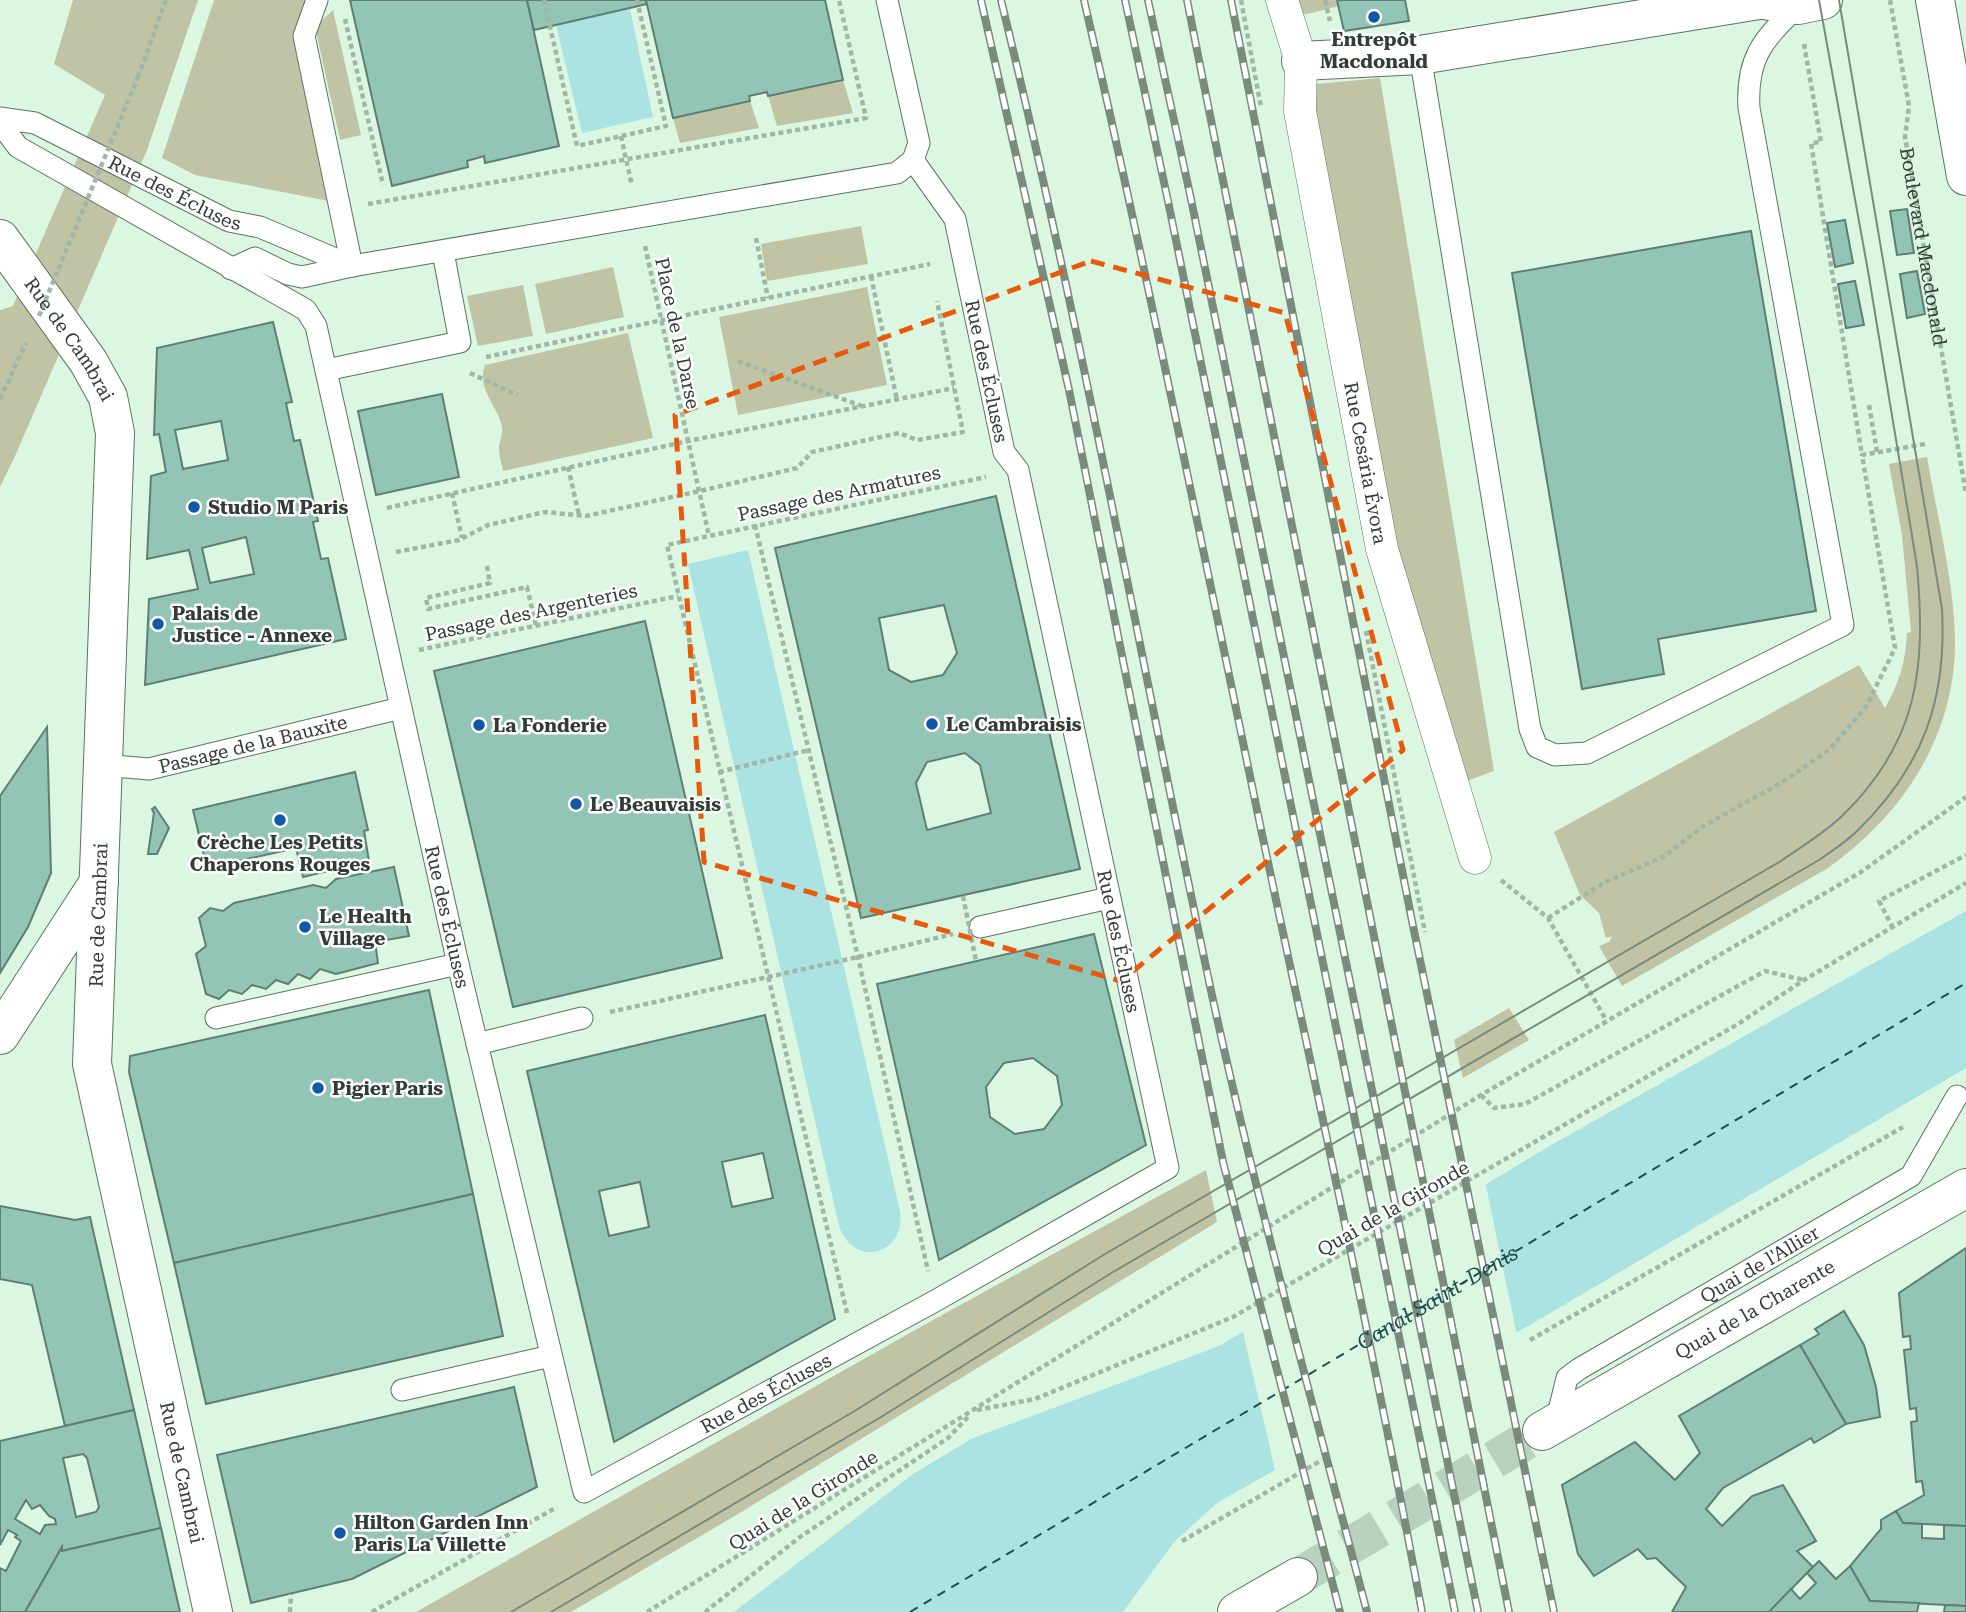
<svg xmlns="http://www.w3.org/2000/svg" width="1966" height="1612" font-family="'Roboto Serif',serif">
<rect width="100%" height="100%" fill="#dbf7e2"/>
<g fill="#c0c4a4">
<path d="M73 0H198L147 150 16 454 0 487V310L13 306 105 95 54 64Z"/>
<path d="M214 0H307L295 32 301 73 329 201 195 175 162 158Z"/>
<path d="M1282 0H1337L1339 6 1287 19Z"/>
<path d="M333 10 361 135 340 140 315 27Z"/>
<path d="M1380 78 1494 771 1442 790 1408 600 1306 85Z"/>
<path d="M843 80 853 113 777 126 768 96Z"/>
<path d="M750 101 759 128 680 143 673 118Z"/>
<path d="M861 226 868 264 767 281 761 244Z"/>
<path d="M613 267 624 317 546 334 535 284Z"/>
<path d="M523 285 533 336 478 346 467 296Z"/>
<path d="M867 287 887 385 738 415 719 317Z"/>
<path d="M628 333 653 438 503 471C502 465 499 456 499 449 499 441 503 436 502 427 498 406 476 389 485 365Z"/>
<path d="M1927 457C1937 516 1953 576 1955 636 1957 733 1905 813 1828 868L1622 986 1599 946 1609 942 1612 936 1606 938 1599 913 1580 895 1554 832 1859 665 1885 708C1899 684 1906 660 1907 633L1911 632 1902 535 1889 464Z"/>
<path d="M1509 1008 1529 1040 1463 1078 1454 1040Z"/>
<path d="M1206 1170 1217 1222 733 1517 571 1612H416L924 1325Z"/>
</g>
<g fill="#aae3e1">
<path d="M550 0H628L653 117 582 133Z"/>
<path d="M748 550 900 1211C906 1255 854 1269 839 1226L688 564Z"/>
<path d="M1966 911V1068L1535 1322 1217 1503 1174 1542 1123 1612H734L913 1474 973 1438 1219 1346 1546 1148Z"/>
</g>
<path fill="#dbf7e2" d="M1485 1181 1517 1336 1276 1474 1242 1328Z"/>
<g fill="none" stroke-linecap="round" stroke-linejoin="round">
<path stroke="#1d4f4e" stroke-width="2" stroke-dasharray="9 7" stroke-linecap="butt" id="s1" d="M910 1612 1966 983"/>
</g>
<g fill="#92c5b5" stroke="#5f7f75" stroke-width="2" fill-rule="evenodd">
<path d="M350 0H527L559 146 485 163 484 156 467 161 468 167 392 186Z"/>
<path d="M527 0H646L647 4 534 30Z"/>
<path d="M646 0H825L843 80 768 96 767 92 749 96 750 101 673 118Z"/>
<path d="M1337 0H1405L1409 21 1344 31Z"/>
<path d="M1907 209 1914 253 1897 255 1890 211Z"/>
<path d="M1845 220 1853 263 1835 267 1827 223Z"/>
<path d="M1751 231 1816 611 1658 639 1664 674 1582 689 1512 273Z"/>
<path d="M1917 271 1925 314 1907 318 1900 274Z"/>
<path d="M1855 281 1864 325 1846 328 1838 284Z"/>
<path d="M273 322 292 402 286 403 294 441 300 440 318 521 313 522 321 559 328 558 346 639 145 685 149 599 198 589 189 550 147 559 151 476 166 472 159 434 154 435 157 348ZM221 421 228 460 183 469 175 430ZM246 537 254 574 210 583 202 548Z"/>
<path d="M442 394 459 477 376 495 358 411Z"/>
<path d="M996 496 1080 869 861 918 775 548ZM944 605 957 653 943 675 911 682 889 670 879 618ZM965 753 980 765 991 813 927 830 916 783 927 762Z"/>
<path d="M645 621 722 958 513 1007 434 671Z"/>
<path d="M47 727 51 873 28 927 0 973V796Z"/>
<path d="M355 772 368 830 364 831 369 861 303 877 296 848 207 868 193 810Z"/>
<path d="M155 807 169 828 157 854H148L154 813 152 809Z"/>
<path d="M394 867 409 936 375 942 378 963 336 974 320 969 310 979 298 974 288 984 276 980 266 989 252 985 242 994 229 990 219 999 206 994 196 954 206 946 199 918 210 908 223 911 234 903 313 885 326 888 336 879Z"/>
<path d="M1094 934 1146 1145 939 1260 877 984ZM1033 1058 1057 1076 1062 1105 1044 1129 1015 1134 990 1117 986 1087 1004 1063Z"/>
<path d="M429 990 473 1194 174 1263 129 1072 130 1056Z"/>
<path d="M765 1015 835 1319 614 1442 527 1071ZM763 1153 773 1198 732 1207 722 1162ZM640 1182 649 1227 609 1236 599 1191Z"/>
<path d="M473 1194 503 1336 206 1404 174 1263Z"/>
<path d="M0 1206 75 1220 90 1217 134 1410 65 1426 32 1285 0 1279Z"/>
<path d="M1966 1248V1526L1903 1523 1896 1511 1924 1495 1922 1481 1916 1482 1911 1422 1917 1421 1916 1408 1910 1409 1904 1350 1911 1349 1910 1336 1903 1337 1899 1293Z"/>
<path d="M1844 1311 1864 1345 1876 1387 1880 1417 1846 1424 1800 1345 1819 1334 1815 1329Z"/>
<path d="M1800 1345 1846 1424 1814 1443 1811 1438 1723 1488 1706 1509 1722 1526 1752 1496 1783 1485 1816 1541 1797 1551 1813 1567 1807 1573 1769 1612H1672L1686 1587 1656 1558 1647 1559 1638 1549 1594 1576 1578 1554 1562 1485 1635 1442 1675 1480 1700 1453 1679 1416Z"/>
<path d="M514 1387 537 1487 352 1579 251 1603 217 1455Z"/>
<path d="M134 1410 161 1528 62 1551V1547L25 1612H0V1568L6 1571 21 1541 15 1537 17 1535 8 1530 0 1545V1441ZM83 1454 87 1458 99 1507 96 1512 76 1517 63 1458ZM26 1500 32 1509 40 1505 49 1516 55 1519 56 1524 45 1525 40 1534 15 1519Z"/>
<path d="M1896 1511 1903 1523 1922 1524V1538L1944 1539V1525L1966 1526V1606L1870 1601 1850 1566 1881 1529V1520Z"/>
<path d="M161 1528 180 1612H25L62 1547V1551Z"/>
<path d="M1819 1561 1836 1579 1850 1566 1870 1601 1919 1603 1917 1612H1769L1791 1589 1800 1599 1816 1583 1807 1573Z"/>
<path d="M1945 1605 1966 1606V1612H1944Z"/>
</g>
<g fill="none" stroke-linecap="round" stroke-linejoin="round">
<path stroke="#b9d2bf" stroke-width="38" stroke-dasharray="38 19" stroke-linecap="butt" d="M1298 1577 1542 1431"/>
<g stroke="#5b7361" stroke-width="23">
<g id="service">
<path d="M317 0 304 36 352 266"/>
<path d="M1420 55 1530 729 1537 747 1555 755 1587 753 1843 625 1749 108C1746 56 1764 40 1798 5"/>
<path id="s3" d="M0 118 35 123 229 221 260 227 352 266"/>
<path id="s4" d="M0 123 18 147 306 310 316 326 458 964 584 1492 935 1301 1168 1168 1018 470 1004 452 955 219 913 160"/>
<path d="M231 269 255 258 288 274 302 277 352 266 897 173 913 160 919 143 887 0"/>
<path d="M326 370 460 342 443 252"/>
<path id="s5" d="M102 765 149 769 401 708"/>
<path d="M980 927 1109 898"/>
<path d="M216 1018 458 964"/>
<path d="M477 1044 582 1018"/>
<path d="M402 1390 551 1356"/>
<path id="s6" d="M1556 1423 1567 1378 1579 1369 1911 1176 1957 1096"/>
</g>
</g>
<g stroke="#5b7361" stroke-width="33">
<g id="pedestrian">
<path id="s7" d="M1282 0 1301 61 1300 111 1382 549 1475 858"/>
</g>
</g>
<g stroke="#5b7361" stroke-width="40">
<g id="minor">
<path d="M1763 0 1798 5 1823 0"/>
<path d="M1301 61 1420 55 1759 0"/>
<path id="s8" d="M0 239 88 361 108 397 115 433 92 1064 213 1612"/>
<path d="M0 1035 99 882"/>
<path id="s9" d="M1542 1431 1966 1188"/>
<path d="M1237 1612 1298 1577"/>
</g>
</g>
<g stroke="#5b7361" stroke-width="40">
<path id="primary" d="M1935 0 1966 176"/>
</g>
<g stroke="#a0b6a6" stroke-width="4.5" stroke-dasharray="5 3.5" stroke-linecap="butt">
<path d="M544 0 577 146 666 126 637 0"/>
<path d="M1241 0 1261 107"/>
<path d="M1325 0 1330 21"/>
<path id="s2" d="M1890 0 1909 106 1905 137 1966 494"/>
<path d="M345 19 383 185"/>
<path d="M1804 44 1821 142 1811 143 1862 455"/>
<path d="M138 77 166 0"/>
<path d="M621 136 632 186"/>
<path d="M368 204 866 118 839 0"/>
<path d="M756 238 768 298"/>
<path d="M645 246 709 536"/>
<path d="M871 276 897 400"/>
<path d="M486 357 930 264"/>
<path d="M738 361 862 406"/>
<path d="M470 373 517 395"/>
<path d="M0 399 26 343"/>
<path d="M1869 405 1877 452"/>
<path d="M568 467 579 515"/>
<path d="M452 493 462 538"/>
<path d="M387 508 688 441 954 388"/>
<path d="M755 525 858 957 928 1271"/>
<path d="M396 552 459 540 488 525 545 512 586 516 700 491 797 468 812 452 899 433 917 440 963 432 937 301"/>
<path d="M487 566 490 583 426 598 428 609 527 587 536 626"/>
<path d="M1366 631 1425 932"/>
<path d="M419 650 678 596"/>
<path d="M719 772 809 750"/>
<path d="M1501 880 1548 918 1606 1020"/>
<path d="M1548 918 1605 882 1665 856 1705 825 1781 783 1829 750 1866 707 1895 648 1862 455 1925 444"/>
<path d="M1893 928 1879 901 1966 855"/>
<path d="M610 1012 858 957 953 934"/>
<path d="M1481 1095 1494 1108 1525 1104 1765 971 1804 980"/>
<path d="M847 1313 667 545 986 477"/>
<path d="M1530 1340 1903 1127"/>
<path d="M977 1410 1035 1399 1233 1317 1738 1024 1804 980 1966 883"/>
<path d="M1182 1541 1322 1460"/>
<path d="M290 1612 291 1594"/>
<path d="M372 1612 557 1507"/>
<path d="M647 1612 1481 1095 1861 872 1966 797"/>
<path d="M705 1612 800 1537 948 1438 968 1417"/>
</g>
<use href="#service" stroke="#fff" stroke-width="21"/>
<use href="#pedestrian" stroke="#fff" stroke-width="32"/>
<use href="#minor" stroke="#fff" stroke-width="38"/>
<use href="#primary" stroke="#fff" stroke-width="38"/>
<g stroke="#798b7e" stroke-width="2">
<path d="M511 1612 853 1412 1105 1254 1781 861C1801 847 1824 833 1841 817 1919 742 1926 668 1917 566L1868 271 1819 0"/>
<path d="M551 1612 881 1417 1113 1272 1819 860C1832 851 1846 842 1857 831 1923 767 1947 700 1942 609L1839 0"/>
</g>
<g stroke="#798b7e" stroke-width="8">
<g id="rail">
<path d="M981 0 1069 390 1223 1162 1340 1612"/>
<path d="M1001 0C1082 331 1142 667 1213 1000 1258 1205 1314 1409 1367 1612"/>
<path d="M1084 0C1148 277 1204 555 1262 834 1317 1093 1374 1352 1422 1612"/>
<path d="M1125 0 1168 201 1455 1612"/>
<path d="M1148 0 1191 199 1478 1612"/>
<path d="M1187 0 1509 1612"/>
<path d="M1231 0 1412 921 1554 1612"/>
</g>
</g>
<use href="#rail" stroke="#fff" stroke-width="5" stroke-dasharray="16" stroke-linecap="butt"/>
<g stroke="#a0b6a6" stroke-width="4.5" stroke-dasharray="5 3.5" stroke-linecap="butt">
<path d="M39 316 138 77"/>
<path d="M963 896 976 961"/>
</g>
</g>
<path fill="none" stroke="#e8590c" stroke-width="5" stroke-dasharray="14 9" stroke-linejoin="round" d="M1091 261 1285 313 1403 750 1121 981 704 862 675 415Z"/>
<g fill="#0f57a7" stroke="#fff" stroke-width="2.5">
<circle cx="1374" cy="17" r="7"/>
<circle cx="194" cy="507" r="7"/>
<circle cx="158" cy="624" r="7"/>
<circle cx="932" cy="724" r="7"/>
<circle cx="479" cy="725" r="7"/>
<circle cx="576" cy="804" r="7"/>
<circle cx="280" cy="820" r="7"/>
<circle cx="305" cy="927" r="7"/>
<circle cx="318" cy="1088" r="7"/>
<circle cx="340" cy="1533" r="7"/>
</g>
<g text-anchor="middle" stroke-width="5" stroke-linejoin="round" paint-order="stroke">
<g font-size="19" font-weight="bold" fill="#313c34" stroke="#fff" text-anchor="start">
<text x="1374" y="46" text-anchor="middle">Entrepôt<tspan x="1374" dy="22">Macdonald</tspan></text>
<text x="208" y="514">Studio M Paris</text>
<text x="172" y="620">Palais de<tspan x="172" dy="22">Justice - Annexe</tspan></text>
<text x="946" y="731">Le Cambraisis</text>
<text x="493" y="732">La Fonderie</text>
<text x="590" y="811">Le Beauvaisis</text>
<text x="280" y="849" text-anchor="middle">Crèche Les Petits<tspan x="280" dy="22">Chaperons Rouges</tspan></text>
<text x="319" y="923">Le Health<tspan x="319" dy="22">Village</tspan></text>
<text x="332" y="1095">Pigier Paris</text>
<text x="354" y="1529">Hilton Garden Inn<tspan x="354" dy="22">Paris La Villette</tspan></text>
</g>
<g font-size="19" fill="#313c34" stroke="#fff">
<text dy="7" stroke="none"><textPath href="#s3" startOffset="192">Rue des Écluses</textPath></text>
<text dy="7" stroke="none"><textPath href="#s2" startOffset="250">Boulevard Macdonald</textPath></text>
<text transform="translate(678 333) rotate(78)" y="7">Place de la Darse</text>
<text dy="7" stroke="none"><textPath href="#s8" startOffset="122">Rue de Cambrai</textPath></text>
<text transform="translate(987 371) rotate(78)" y="7">Rue des Écluses</text>
<text dy="7" stroke="none"><textPath href="#s7" startOffset="472">Rue Cesária Évora</textPath></text>
<text transform="translate(839 493) rotate(-12)" y="7">Passage des Armatures</text>
<text transform="translate(531 612) rotate(-12)" y="7">Passage des Argenteries</text>
<text dy="7" stroke="none"><textPath href="#s5" startOffset="154">Passage de la Bauxite</textPath></text>
<text transform="translate(98 915) rotate(-88)" y="7">Rue de Cambrai</text>
<text dy="7" stroke="none"><textPath href="#s4" startOffset="985">Rue des Écluses</textPath></text>
<text transform="translate(1119 941) rotate(78)" y="7">Rue des Écluses</text>
<text transform="translate(1393 1208) rotate(-30)" y="7">Quai de la Gironde</text>
<text dy="7" stroke="none"><textPath href="#s6" startOffset="270">Quai de l'Allier</textPath></text>
<text dy="7" stroke="none"><textPath href="#s9" startOffset="245">Quai de la Charente</textPath></text>
<text dy="7" stroke="none"><textPath href="#s4" startOffset="1783">Rue des Écluses</textPath></text>
<text dy="7" stroke="none"><textPath href="#s8" startOffset="1278">Rue de Cambrai</textPath></text>
<text transform="translate(803 1500) rotate(-32)" y="7">Quai de la Gironde</text>
</g>
<g font-size="21" font-style="italic" fill="#1d4f4e" stroke="#fff">
<text dy="7" stroke="none"><textPath href="#s1" startOffset="614">Canal Saint-Denis</textPath></text>
</g>
</g>
</svg>
